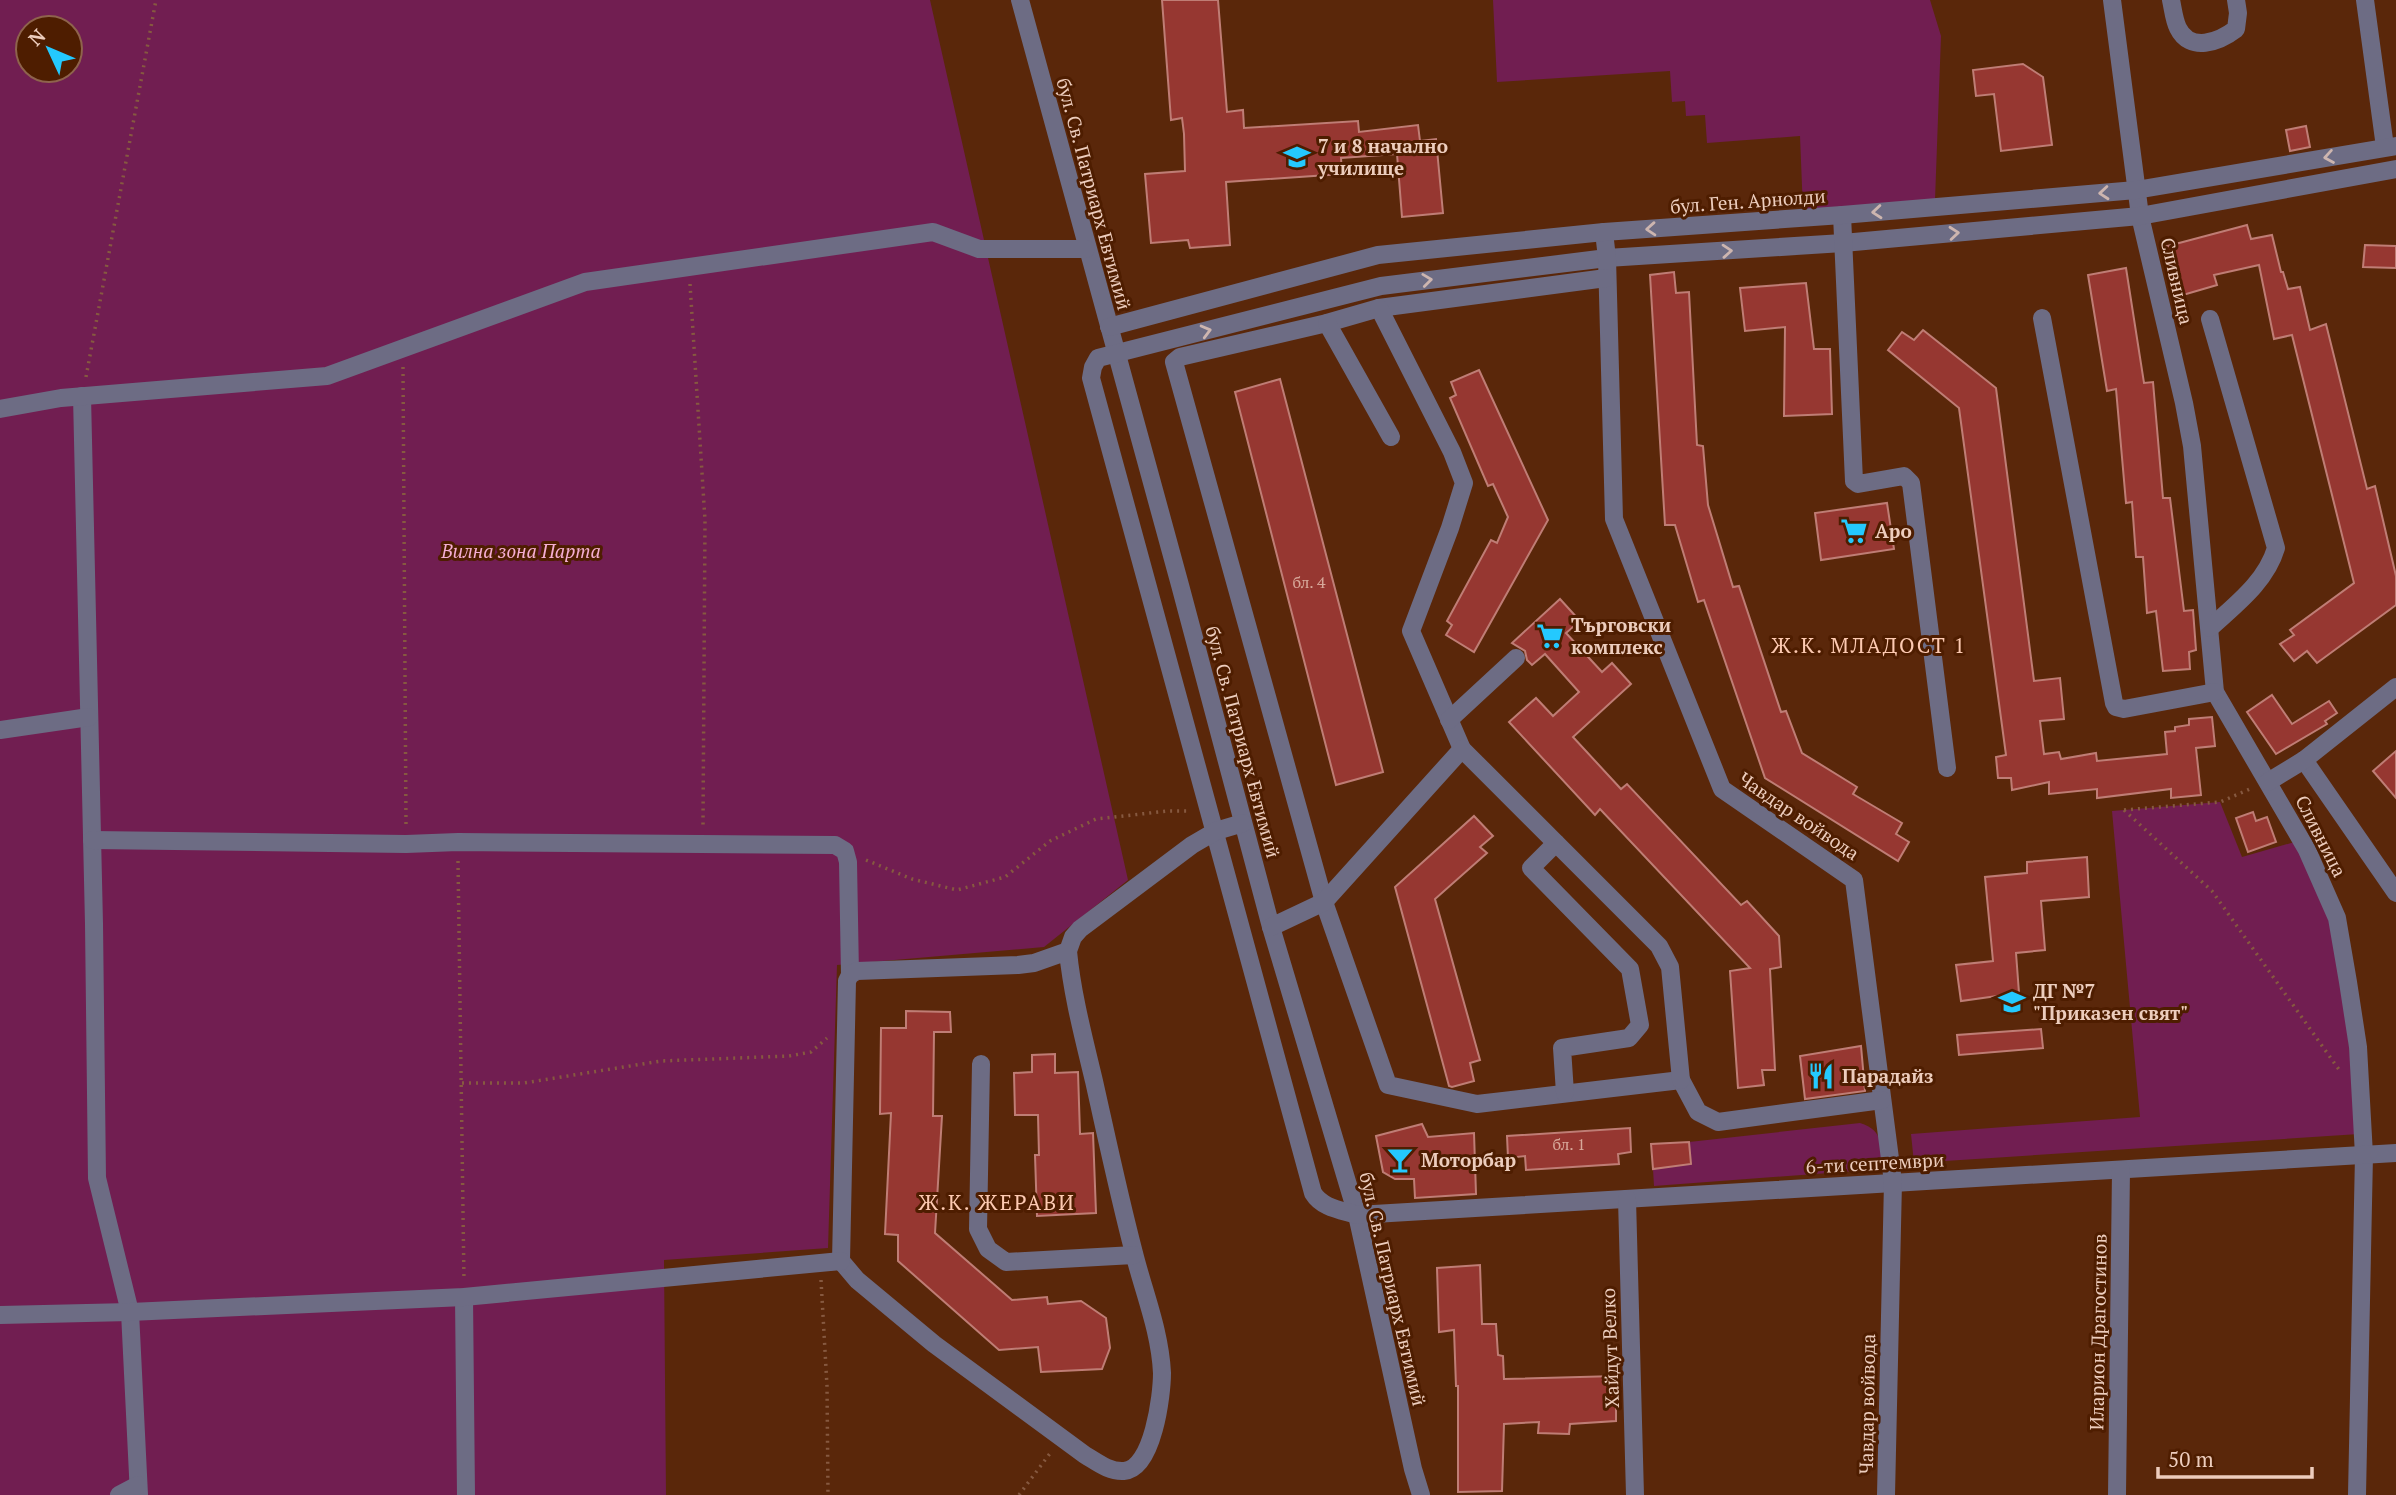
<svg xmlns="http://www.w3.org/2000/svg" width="2396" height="1495" font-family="'PT Serif',serif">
<rect width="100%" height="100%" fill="#5a270a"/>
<g fill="#711e51" fill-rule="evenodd">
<path d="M0 0H930L1128 880 1044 947 837 965 828 1248 664 1260 666 1495H0ZM28 28H70V70H28Z"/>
<path d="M1493 0H1930L1941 36 1935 200 1803 211 1800 136 1707 143 1705 115 1686 116 1685 101 1672 102 1670 71 1497 82Z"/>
<path d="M2220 802 2242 857 2298 841 2334 913 2359 1134 1914 1163 1911 1134 2140 1117 2112 811Z"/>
<path d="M1860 1123C1885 1131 1880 1146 1882 1169L1654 1186 1653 1169 1691 1164 1689 1142Z"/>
</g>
<g fill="#963731" stroke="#bf7d75" stroke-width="2">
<path d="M1162 0H1218L1227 112 1243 110 1244 128 1358 121 1359 132 1418 125 1420 141 1436 139 1443 213 1402 217 1397 154 1341 158 1342 174 1226 182 1230 245 1190 248 1188 240 1151 243 1145 174 1185 171 1184 134 1182 118 1171 120Z"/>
<path d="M2023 64 2043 77 2052 145 2001 151 1994 94 1976 96 1973 70Z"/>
<path d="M2306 126 2310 147 2290 151 2286 130Z"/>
<path d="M2247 225 2251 239 2272 235 2281 272H2283L2288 289 2300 287 2310 330 2326 324 2367 489 2375 486 2396 576V605L2317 663 2307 651 2294 661 2280 644 2294 635 2290 630 2354 583 2292 335 2274 339 2259 265 2214 275 2217 285 2176 297 2164 247Z"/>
<path d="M2365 245 2396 246V268L2363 267Z"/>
<path d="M2126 268 2144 383 2153 382 2163 498H2170L2184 611 2193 610 2196 650 2189 652 2190 669 2163 671 2156 611 2147 613 2143 557H2136L2132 502 2126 503 2116 389 2107 391 2088 275Z"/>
<path d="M1674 272 1676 293 1689 292 1697 445 1703 446 1708 505 1733 587 1739 586 1781 712 1786 711 1802 753 1857 787 1853 794 1902 823 1896 834 1909 842 1898 861 1765 778 1704 600 1698 602 1675 525H1665L1650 275Z"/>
<path d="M1806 283 1814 349H1830L1832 414 1784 416 1785 327 1745 331 1740 288Z"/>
<path d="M1923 330 1996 388 2034 681 2060 678 2064 719 2040 721 2044 754 2059 752 2061 759 2096 753 2097 761 2167 754 2165 732 2175 731V727L2189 725V719L2212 717 2215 746 2196 748 2201 795 2171 798V789L2097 798V789L2049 794V782L2012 790 2011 778H1998L1996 757 2006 755 1959 408 1888 350 1902 332 1914 340Z"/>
<path d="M1479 370 1548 520 1474 652 1446 635 1452 625 1447 621 1491 540 1497 543 1508 517 1493 484 1488 486 1450 398 1456 395 1451 382Z"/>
<path d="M1280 379 1383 772 1336 785 1235 392Z"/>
<path d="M1887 503 1894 549 1821 560 1815 513Z"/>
<path d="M1560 599 1580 621 1566 633 1602 672 1612 663 1631 684 1573 737 1621 789 1627 784 1741 905 1747 901 1779 936 1781 967 1770 969 1775 1070H1762L1764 1085 1738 1088 1730 971 1750 968 1600 809 1595 815 1509 722 1536 698 1553 716 1579 692 1545 654 1532 665 1527 660 1525 651 1512 643Z"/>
<path d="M2272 695 2292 724 2329 701 2337 713 2325 721 2327 724 2276 754 2247 712Z"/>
<path d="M2396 751V798L2373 771Z"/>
<path d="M2253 812 2256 821 2267 817 2276 842 2248 852 2236 818Z"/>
<path d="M1474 816 1493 836 1480 847 1487 853 1435 899 1480 1060 1470 1063 1474 1081 1452 1087 1449 1086 1395 887Z"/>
<path d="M2087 857 2089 897 2041 901 2045 950 2016 953 2019 993 1961 1001 1956 965 1993 961 1985 877 2027 873V862Z"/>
<path d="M906 1011 950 1012 951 1032H934L933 1116H942L935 1233 1012 1300 1047 1297 1048 1304 1081 1301 1106 1318 1110 1348 1102 1369 1041 1372 1038 1347 999 1350 898 1261V1235L885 1234 891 1113 880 1114 881 1028H906Z"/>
<path d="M2041 1029 2043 1048 1959 1055 1957 1035Z"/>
<path d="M1861 1046 1865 1091 1805 1099 1800 1056Z"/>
<path d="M1055 1054V1073L1078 1072 1080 1134 1093 1133 1096 1213 1037 1216 1035 1155H1039L1038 1115H1015L1014 1073 1032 1072V1055Z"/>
<path d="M1422 1124 1428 1137 1474 1133 1476 1194 1415 1198 1414 1179H1395L1383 1172 1376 1136Z"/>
<path d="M1630 1128 1631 1152 1618 1154 1619 1164 1526 1170 1525 1156 1508 1158 1507 1136Z"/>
<path d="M1689 1142 1691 1164 1653 1169 1651 1144Z"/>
<path d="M1480 1265 1482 1324H1496L1498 1355 1503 1356 1504 1379 1616 1376V1421L1570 1424 1569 1434 1538 1433 1539 1422 1504 1424 1502 1491 1458 1492V1386H1456L1454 1330 1439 1332 1437 1268Z"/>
</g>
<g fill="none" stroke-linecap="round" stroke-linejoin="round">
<g stroke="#865940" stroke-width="3.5" stroke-dasharray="2 5" stroke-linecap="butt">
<path d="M690 284 705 520 703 825"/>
<path d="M403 367 406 825"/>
<path d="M86 377 156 0"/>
<path d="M2124 810 2212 891 2340 1071"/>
<path d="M2124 810 2220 802 2250 789"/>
<path d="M866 860 912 879 957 890 1005 877 1050 841 1096 819 1168 811H1190"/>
<path d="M458 861 464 1281"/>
<path d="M462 1083H524L661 1061 789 1056 811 1052 827 1038"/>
<path d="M821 1280 827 1386 828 1495"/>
<path d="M1019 1495 1051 1452"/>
</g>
<g stroke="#6d6c84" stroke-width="18">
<path d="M1020 0 1180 585 1271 927 1357 1215 1413 1469 1421 1495"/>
<path d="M2112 0 2140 216 2184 403 2192 446 2215 692 2307 850 2337 918 2348 982 2358 1047 2364 1155 2357 1495"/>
<path d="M2171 0C2173 9 2174 20 2178 28 2190 53 2219 42 2236 29L2238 13 2236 0"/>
<path d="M2365 0 2385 147"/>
<path d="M2396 169 2140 216 1843 243 1607 258 1381 286 1098 358 1093 367 1091 378 1313 1193C1322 1208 1341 1210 1357 1215L2396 1153"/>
<path d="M1842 215 1854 481 1858 484 1904 476 1911 483 1947 768"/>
<path d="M1604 232 1607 258 1614 519 1722 789 1854 880 1893 1182 1886 1495"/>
<path d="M1606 278 1379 308 1327 323 1180 357 1174 362 1324 902 1388 1085 1477 1104 1681 1080 1698 1112 1718 1122 1882 1100"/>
<path d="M1379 308 1452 452 1464 483 1450 528 1411 631 1462 749"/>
<path d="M2042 318 2114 703 2116 707 2124 709 2215 692"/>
<path d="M1327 323 1391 437"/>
<path d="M1109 327 1378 255 1604 232 1842 215 2136 190 2396 146"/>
<path d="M82 396 94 924 97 1178 130 1312 139 1495"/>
<path d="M0 409 61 398 327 376 585 282 933 232 979 249H1086"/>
<path d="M2210 628C2235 605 2266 582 2276 548L2210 319"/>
<path d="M1449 720 1516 658"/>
<path d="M0 730 89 717"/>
<path d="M2304 760 2396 893"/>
<path d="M2268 782 2304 760 2396 687"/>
<path d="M92 840 406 844 458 842 835 845 845 851 848 862 850 975"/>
<path d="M1556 843 1531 868 1630 969 1640 1025 1629 1038 1562 1048 1565 1093"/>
<path d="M1271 927 1324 902 1462 749 1659 946 1670 967 1681 1080"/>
<path d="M1068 951C1072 994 1084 1039 1094 1081 1107 1139 1119 1196 1134 1253 1144 1293 1160 1331 1162 1373 1162 1395 1153 1469 1124 1471 1109 1472 1097 1462 1085 1455L934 1344 857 1280 841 1261 847 981 850 975 857 971 1018 965 1034 963 1068 951 1073 937 1080 929 1192 845 1216 831 1243 823"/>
<path d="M981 1064 978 1229 988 1249 1006 1262 1134 1255"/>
<path d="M1627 1199 1635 1495"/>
<path d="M464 1297 466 1495"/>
<path d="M0 1315 130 1312 464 1297 841 1261"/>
<path d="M119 1495 138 1485"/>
<path d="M2117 1495 2121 1170"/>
</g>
</g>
<defs><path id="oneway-chevron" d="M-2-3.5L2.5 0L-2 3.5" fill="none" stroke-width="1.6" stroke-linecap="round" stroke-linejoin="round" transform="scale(1.75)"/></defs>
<g stroke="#cdb5af">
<use href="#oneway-chevron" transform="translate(2329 157) rotate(170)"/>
<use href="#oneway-chevron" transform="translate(2104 193) rotate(175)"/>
<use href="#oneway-chevron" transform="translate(1877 212) rotate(175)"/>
<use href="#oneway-chevron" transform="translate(1651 229) rotate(176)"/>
<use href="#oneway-chevron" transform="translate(1954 233) rotate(-5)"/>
<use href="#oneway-chevron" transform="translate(1727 251) rotate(-4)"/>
<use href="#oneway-chevron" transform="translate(1427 280) rotate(-7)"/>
<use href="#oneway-chevron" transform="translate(1206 331) rotate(-15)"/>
</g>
<defs>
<g id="school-bare" transform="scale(2.1)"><path d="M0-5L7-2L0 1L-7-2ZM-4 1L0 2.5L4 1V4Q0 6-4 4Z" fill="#24c9fe" stroke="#4e1d00" stroke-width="2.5" paint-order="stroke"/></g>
<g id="supermarket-bare" transform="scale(2.1)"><path d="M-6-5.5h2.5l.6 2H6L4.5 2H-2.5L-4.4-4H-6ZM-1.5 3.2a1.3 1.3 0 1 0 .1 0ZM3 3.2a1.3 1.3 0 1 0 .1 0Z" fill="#24c9fe" stroke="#4e1d00" stroke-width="2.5" paint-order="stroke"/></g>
<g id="restaurant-bare" transform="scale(2.1)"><path d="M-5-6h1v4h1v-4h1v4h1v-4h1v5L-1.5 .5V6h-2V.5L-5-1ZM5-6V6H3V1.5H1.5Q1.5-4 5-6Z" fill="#24c9fe" stroke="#4e1d00" stroke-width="2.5" paint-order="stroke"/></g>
<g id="bar-bare" transform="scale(2.1)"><path d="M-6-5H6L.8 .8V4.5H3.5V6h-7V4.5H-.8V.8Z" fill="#24c9fe" stroke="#4e1d00" stroke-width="2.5" paint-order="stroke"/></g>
</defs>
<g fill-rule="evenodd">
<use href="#school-bare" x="1297" y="157"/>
<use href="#supermarket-bare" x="1854" y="531"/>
<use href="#supermarket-bare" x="1550" y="636"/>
<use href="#school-bare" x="2012" y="1002"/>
<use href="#restaurant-bare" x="1821" y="1076"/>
<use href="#bar-bare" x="1400" y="1160"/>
</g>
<g text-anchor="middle" stroke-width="6" stroke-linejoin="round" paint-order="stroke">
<g font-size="16" fill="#d7a89a">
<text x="1309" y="588">бл. 4</text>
<text x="1569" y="1150">бл. 1</text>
</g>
<g font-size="19" font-weight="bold" fill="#edcdbd" stroke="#4e1d00" text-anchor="start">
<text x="1318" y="153">7 и 8 начално<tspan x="1318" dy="22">училище</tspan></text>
<text x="1875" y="538">Аро</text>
<text x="1571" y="632">Търговски<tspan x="1571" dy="22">комплекс</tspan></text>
<text x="2033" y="998">ДГ №7<tspan x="2033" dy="22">"Приказен свят"</tspan></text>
<text x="1842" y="1083">Парадайз</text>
<text x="1421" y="1167">Моторбар</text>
</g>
<g font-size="19" fill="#edcdbd" stroke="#4e1d00">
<text transform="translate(1094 194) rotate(75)" y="7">бул. Св. Патриарх Евтимий</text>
<text transform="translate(1748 201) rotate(-4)" y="7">бул. Ген. Арнолди</text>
<text transform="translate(2177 281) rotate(77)" y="7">Сливница</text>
<text transform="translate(1243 742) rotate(75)" y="7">бул. Св. Патриарх Евтимий</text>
<text transform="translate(1799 816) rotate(34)" y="7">Чавдар войвода</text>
<text transform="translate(2321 836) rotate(63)" y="7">Сливница</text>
<text transform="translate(1875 1163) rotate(-3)" y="7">6-ти септември</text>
<text transform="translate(1393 1289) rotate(77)" y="7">бул. Св. Патриарх Евтимий</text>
<text transform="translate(2098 1332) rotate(-89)" y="7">Иларион Драгостинов</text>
<text transform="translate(1610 1348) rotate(-92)" y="7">Хайдут Велко</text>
<text transform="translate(1867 1404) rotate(-89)" y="7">Чавдар войвода</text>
</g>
<g font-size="19" font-style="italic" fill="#f5aed3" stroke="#4e1d00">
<text x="521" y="558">Вилна зона Парта</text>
</g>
<g font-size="21" letter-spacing="2" fill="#fdcab2" stroke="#4e1d00">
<text x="1869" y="653">Ж.К. МЛАДОСТ 1</text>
<text x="997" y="1210">Ж.К. ЖЕРАВИ</text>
</g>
</g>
<g transform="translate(49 49) rotate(314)"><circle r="33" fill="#4e1d00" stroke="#8e634c" stroke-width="2"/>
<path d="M0-5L12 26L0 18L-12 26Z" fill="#24c9fe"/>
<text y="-10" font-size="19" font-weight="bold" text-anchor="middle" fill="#edcdbd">N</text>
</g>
<path d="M2158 1467v10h154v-10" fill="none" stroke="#edcdbd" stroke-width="3.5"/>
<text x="2168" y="1467" font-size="21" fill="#edcdbd" stroke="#4e1d00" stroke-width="5" paint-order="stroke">50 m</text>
</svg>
